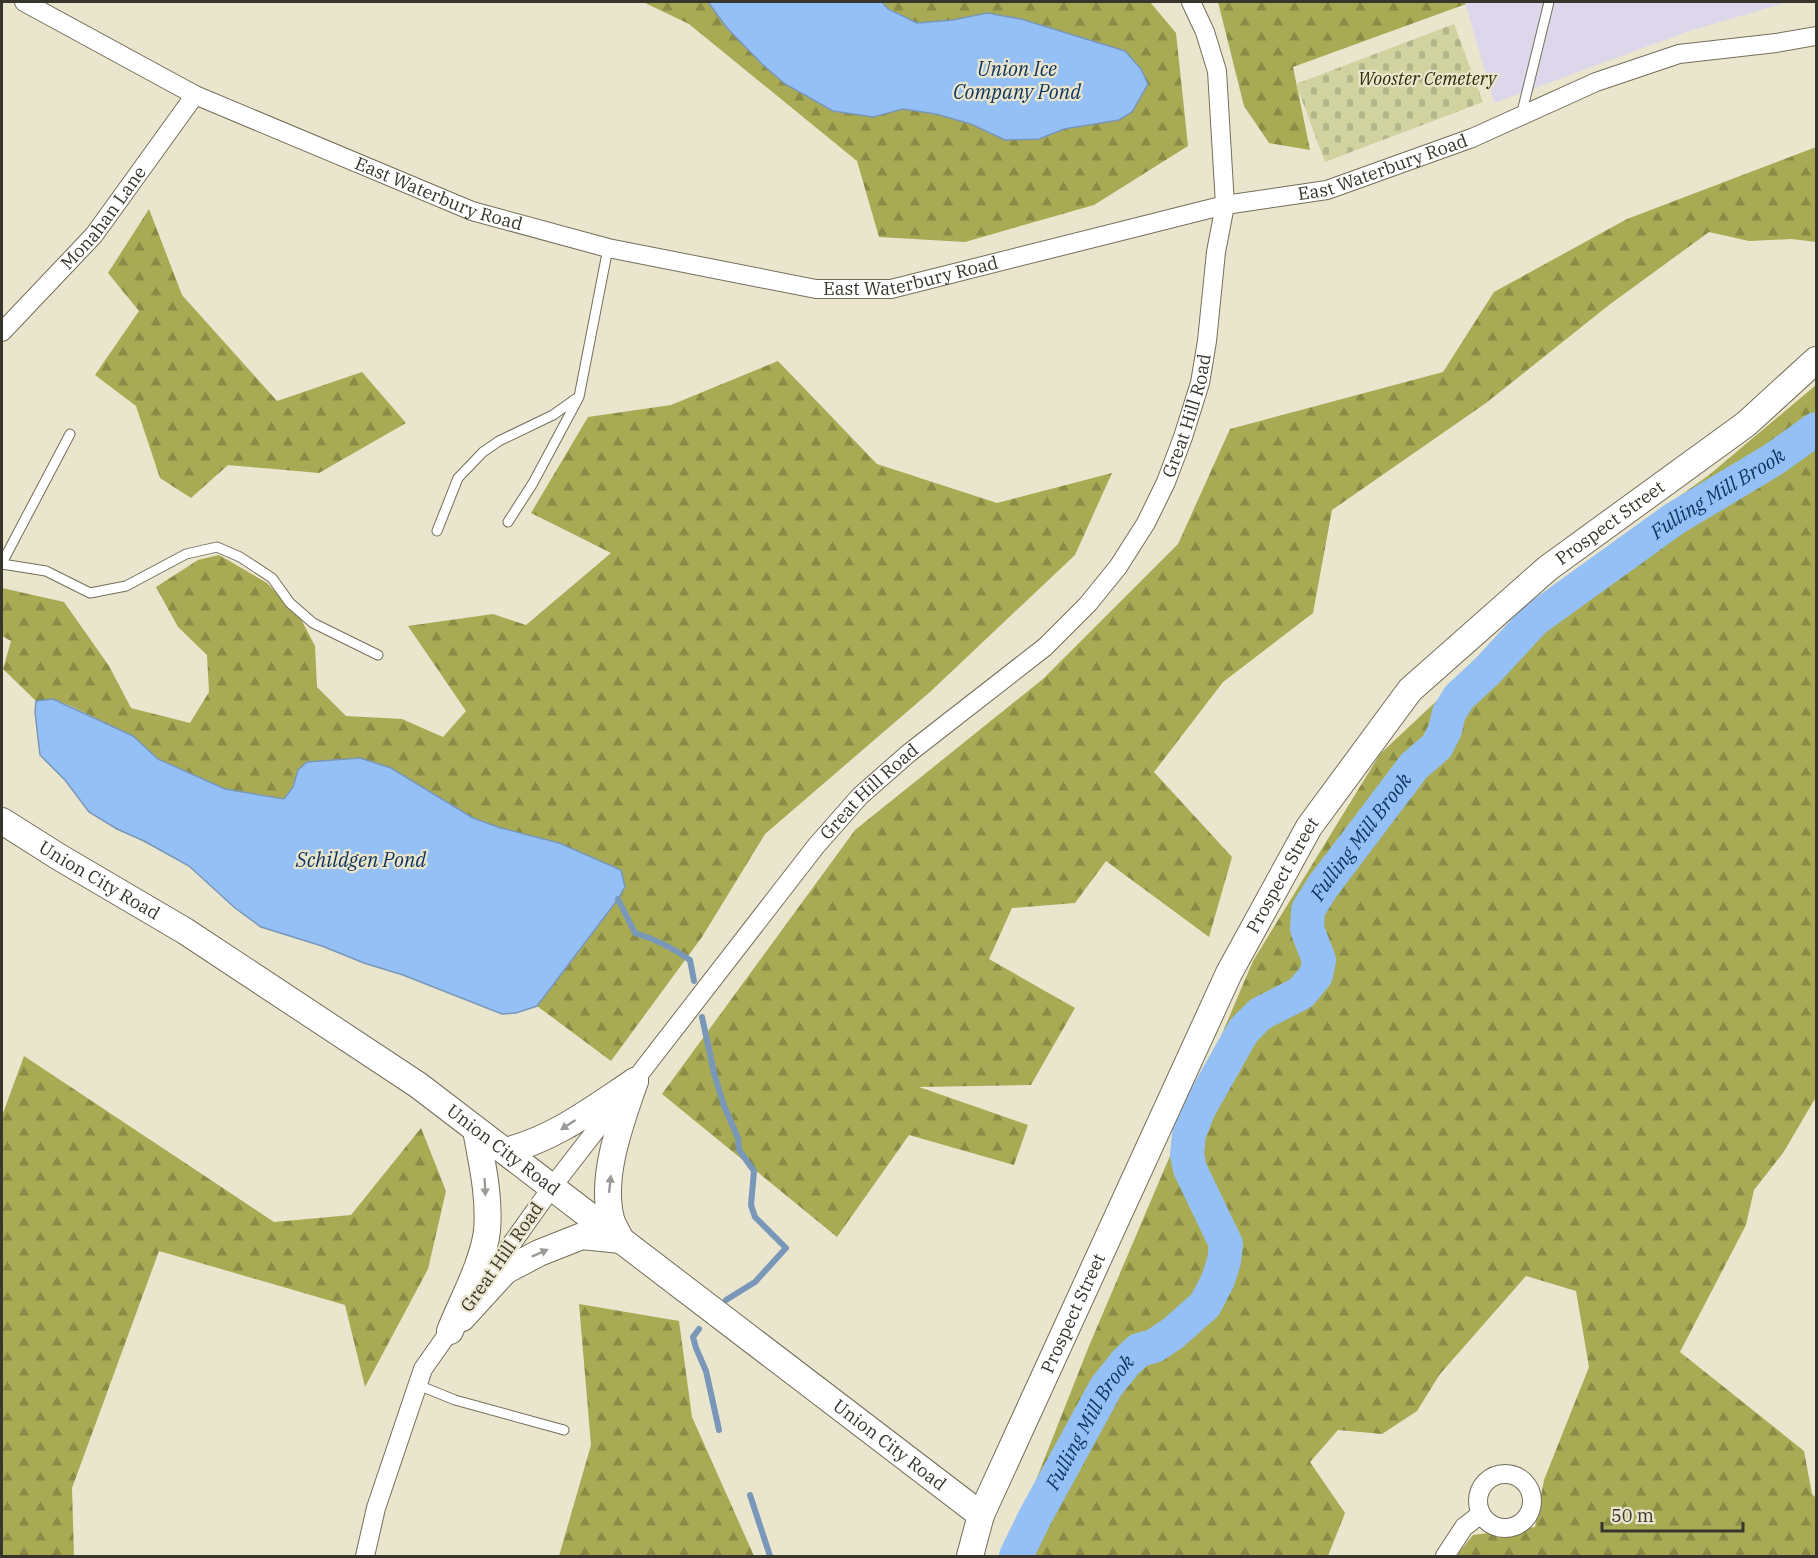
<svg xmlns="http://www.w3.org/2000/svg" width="1818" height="1558" font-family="'IBM Plex Serif',serif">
<defs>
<pattern id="forest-firs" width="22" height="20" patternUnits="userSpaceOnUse" patternTransform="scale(1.5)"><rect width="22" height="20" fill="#a8ab54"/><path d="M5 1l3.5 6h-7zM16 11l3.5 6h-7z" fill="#8a8c46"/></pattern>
<pattern id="cemetery-stones" width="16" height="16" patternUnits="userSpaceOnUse" patternTransform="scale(1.5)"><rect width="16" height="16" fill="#d0d3a0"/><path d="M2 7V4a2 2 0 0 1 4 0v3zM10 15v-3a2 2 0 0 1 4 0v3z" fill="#b3b68a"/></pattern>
</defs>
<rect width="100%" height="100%" fill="#eae5cd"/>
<path fill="#ddd7ec" d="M1465 2H1789L1689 31 1494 103Z"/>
<g fill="url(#forest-firs)">
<path d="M643 2H1150L1176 33 1188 146 1094 205 965 242 879 237 857 161 689 24Z"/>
<path d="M1218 2H1464L1466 4 1293 67 1310 150 1269 143 1244 106Z"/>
<path d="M1816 147V242L1792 239 1749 241 1709 232 1609 305 1486 403 1332 510 1313 613 1223 682 1154 772 1232 857 1209 937 1106 861 1075 903 1012 908 989 959 1075 1008 1031 1085 919 1087 1028 1125 1014 1165 909 1135 837 1237 662 1094 855 830 1043 679 1178 544 1230 429 1443 372 1494 292 1627 219Z"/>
<path d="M149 209 182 295 277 401 362 372 406 423 319 473 228 465 191 498 160 478 136 406 95 375 139 311 108 273Z"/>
<path d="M778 361 877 464 997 503 1112 473 1075 555 930 692 765 834 702 937 611 1061 537 1006 618 899 625 887 501 828 473 818 433 794 360 758 307 762 298 770 293 787 285 799 225 789 158 759 124 732 71 706 53 699 36 701 3 669 11 641 2 636V588L64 602 109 666 131 708 190 723 209 692 207 655 178 627 156 587 198 560 219 555 267 583 301 619 315 646 317 687 346 716 402 719 443 737 466 711 408 626 493 614 526 625 611 553 531 513 588 417 671 405Z"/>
<path d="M1816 385V1097L1783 1153 1754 1190 1746 1225 1680 1352 1804 1451 1812 1494 1816 1498V1556H1456L1473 1535 1535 1527 1544 1480 1589 1367 1576 1291 1526 1276 1440 1374 1417 1411 1382 1434 1338 1430 1310 1462 1345 1513 1328 1556H1006L1089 1346 1253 961 1380 754 1574 572 1709 475Z"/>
<path d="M24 1056 274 1222 351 1215 421 1128 446 1191 428 1269 365 1387 345 1305 159 1251 72 1488 74 1556H2V1116Z"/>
<path d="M579 1304 679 1321 692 1417 754 1556H559L591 1445Z"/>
</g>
<path fill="url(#cemetery-stones)" d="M1454 24 1483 102 1325 162 1296 84Z"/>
<g fill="#95c0f5" stroke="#7997b9" stroke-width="1.5">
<path d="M708 2H882L888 9 917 23 953 20 987 13 1021 19 1125 51 1141 69 1148 84 1132 112 1119 120 1064 129 1039 139 1005 140 971 124 936 114 903 109 873 117 833 111 785 84 762 64 727 28Z"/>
<path d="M53 699 133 736 158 759 225 789 284 799 293 787 298 770 307 762 360 758 391 768 473 818 501 828 559 843 621 870 625 887 618 899 537 1006 516 1013 502 1014 403 975 364 963 322 946 261 927 235 908 189 866 144 841 117 829 89 812 65 780 40 755 35 712 36 701Z"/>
</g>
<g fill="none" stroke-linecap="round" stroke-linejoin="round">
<g stroke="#7997b9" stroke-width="6">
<path d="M618 899 635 933C655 939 673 948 690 960L694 981"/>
<path d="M702 1017 714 1073 724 1106 738 1138 739 1150 754 1171 751 1205 755 1217 786 1248 755 1282 726 1300"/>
<path d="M699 1329 693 1337 696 1348 706 1371 719 1430"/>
<path d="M750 1495 770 1556"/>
</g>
<path stroke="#95c0f5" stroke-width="34" id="s1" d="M1016 1556 1034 1519 1106 1387 1126 1362 1139 1350 1154 1346 1172 1334 1205 1305 1218 1280 1224 1261 1226 1244 1190 1169 1187 1155 1189 1134 1199 1109 1243 1031 1260 1014 1301 993 1316 975 1319 960 1307 929 1308 910 1323 886 1414 766 1437 746 1445 730 1449 713 1459 697 1487 671 1534 620 1674 519 1774 459 1816 429"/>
<g stroke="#746f5a" stroke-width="11">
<g id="service">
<path d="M1521 116 1549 2"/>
<path d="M508 522 533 483 579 397 608 248"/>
<path d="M437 531 458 478 483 452 499 441 553 415 577 398"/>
<path d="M2 563 70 434"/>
<path d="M2 564 46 571 90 593 126 586 186 554 217 547 240 557 272 578 290 603 313 623 378 655"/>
<path d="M418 1385 455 1400 564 1430"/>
</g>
</g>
<g stroke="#746f5a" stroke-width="20">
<g id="minor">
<path id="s2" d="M24 2 195 95 472 211 608 248 816 289H891L1225 205 1327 190 1472 138 1596 82 1679 54 1776 43 1816 36"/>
<path id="s3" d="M2 332 94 235 195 95"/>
<path id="s4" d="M488 1277 552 1187 816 846 860 796 909 753 1045 647 1088 604 1118 567 1146 523 1166 482 1183 437 1200 383 1207 341 1216 252 1225 205 1217 71 1205 32 1191 2"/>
<circle cx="1505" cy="1501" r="27"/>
<path d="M365 1556 376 1508 423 1369 456 1322"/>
<path d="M1445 1556 1464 1527 1481 1514"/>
</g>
</g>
<g stroke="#746f5a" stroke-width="28">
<g id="secondary">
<path id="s5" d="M2 821 59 857 185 931 418 1085 981 1515"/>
<path d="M505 1151C554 1139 593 1109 635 1081"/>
<path d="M621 1240C618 1233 613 1226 611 1219 600 1176 621 1122 635 1081"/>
<path d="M462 1318 505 1271 539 1253 582 1236 621 1240"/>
<path d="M450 1331C462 1301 483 1263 487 1231 490 1197 482 1163 476 1130"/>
<path id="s6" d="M970 1556 981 1515 1229 973 1309 827 1410 690 1548 568 1746 424 1816 360"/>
</g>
</g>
<use href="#service" stroke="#fff" stroke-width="9"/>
<use href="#minor" stroke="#fff" stroke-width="18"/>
<use href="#secondary" stroke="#fff" stroke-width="26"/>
</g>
<defs><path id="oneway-solid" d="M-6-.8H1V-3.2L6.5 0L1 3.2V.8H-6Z" transform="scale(1.5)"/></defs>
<g fill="#9c9a96">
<use href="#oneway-solid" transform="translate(568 1125) rotate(147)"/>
<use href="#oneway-solid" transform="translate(610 1184) rotate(-84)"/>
<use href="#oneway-solid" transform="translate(485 1187) rotate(87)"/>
<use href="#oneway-solid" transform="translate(540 1253) rotate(-24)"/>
</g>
<g text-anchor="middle" stroke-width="4.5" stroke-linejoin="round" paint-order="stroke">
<g font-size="18" font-style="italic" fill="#2c2d06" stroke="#eae5cd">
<text x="1427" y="85">Wooster Cemetery</text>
</g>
<g font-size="18" fill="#38362c" stroke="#eae5cd">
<text dy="6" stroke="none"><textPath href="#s2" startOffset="1430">East Waterbury Road</textPath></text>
<text dy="6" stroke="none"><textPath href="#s2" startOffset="458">East Waterbury Road</textPath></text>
<text dy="6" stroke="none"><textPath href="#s3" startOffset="153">Monahan Lane</textPath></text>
<text dy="6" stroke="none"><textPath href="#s2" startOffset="944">East Waterbury Road</textPath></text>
<text dy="6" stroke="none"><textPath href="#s4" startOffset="1122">Great Hill Road</textPath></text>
<text dy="6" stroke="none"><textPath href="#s6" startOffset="1236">Prospect Street</textPath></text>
<text dy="6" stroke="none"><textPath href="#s4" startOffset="618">Great Hill Road</textPath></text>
<text dy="6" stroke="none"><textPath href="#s6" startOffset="750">Prospect Street</textPath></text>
<text dy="6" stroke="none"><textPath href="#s5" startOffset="114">Union City Road</textPath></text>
<text dy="6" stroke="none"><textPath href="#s5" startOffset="600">Union City Road</textPath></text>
<text transform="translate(502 1257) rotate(-55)" y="6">Great Hill Road</text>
<text dy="6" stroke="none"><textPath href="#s6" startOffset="264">Prospect Street</textPath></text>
<text dy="6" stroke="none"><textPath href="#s5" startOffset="1086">Union City Road</textPath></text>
</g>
<g font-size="20" font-style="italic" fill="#0e345d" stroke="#eae5cd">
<text x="1017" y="76">Union Ice<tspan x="1017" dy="23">Company Pond</tspan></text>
<text dy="7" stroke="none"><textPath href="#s1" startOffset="1378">Fulling Mill Brook</textPath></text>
<text dy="7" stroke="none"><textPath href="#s1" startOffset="874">Fulling Mill Brook</textPath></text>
<text x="361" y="867">Schildgen Pond</text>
<text dy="7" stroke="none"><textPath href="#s1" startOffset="153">Fulling Mill Brook</textPath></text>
</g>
</g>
<rect width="1818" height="1558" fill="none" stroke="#38362c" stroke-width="6"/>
<path d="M1602 1522v9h141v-9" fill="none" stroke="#38362c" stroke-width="3"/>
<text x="1611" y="1522" font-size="18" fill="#38362c" stroke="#eae5cd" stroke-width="4.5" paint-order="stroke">50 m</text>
</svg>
